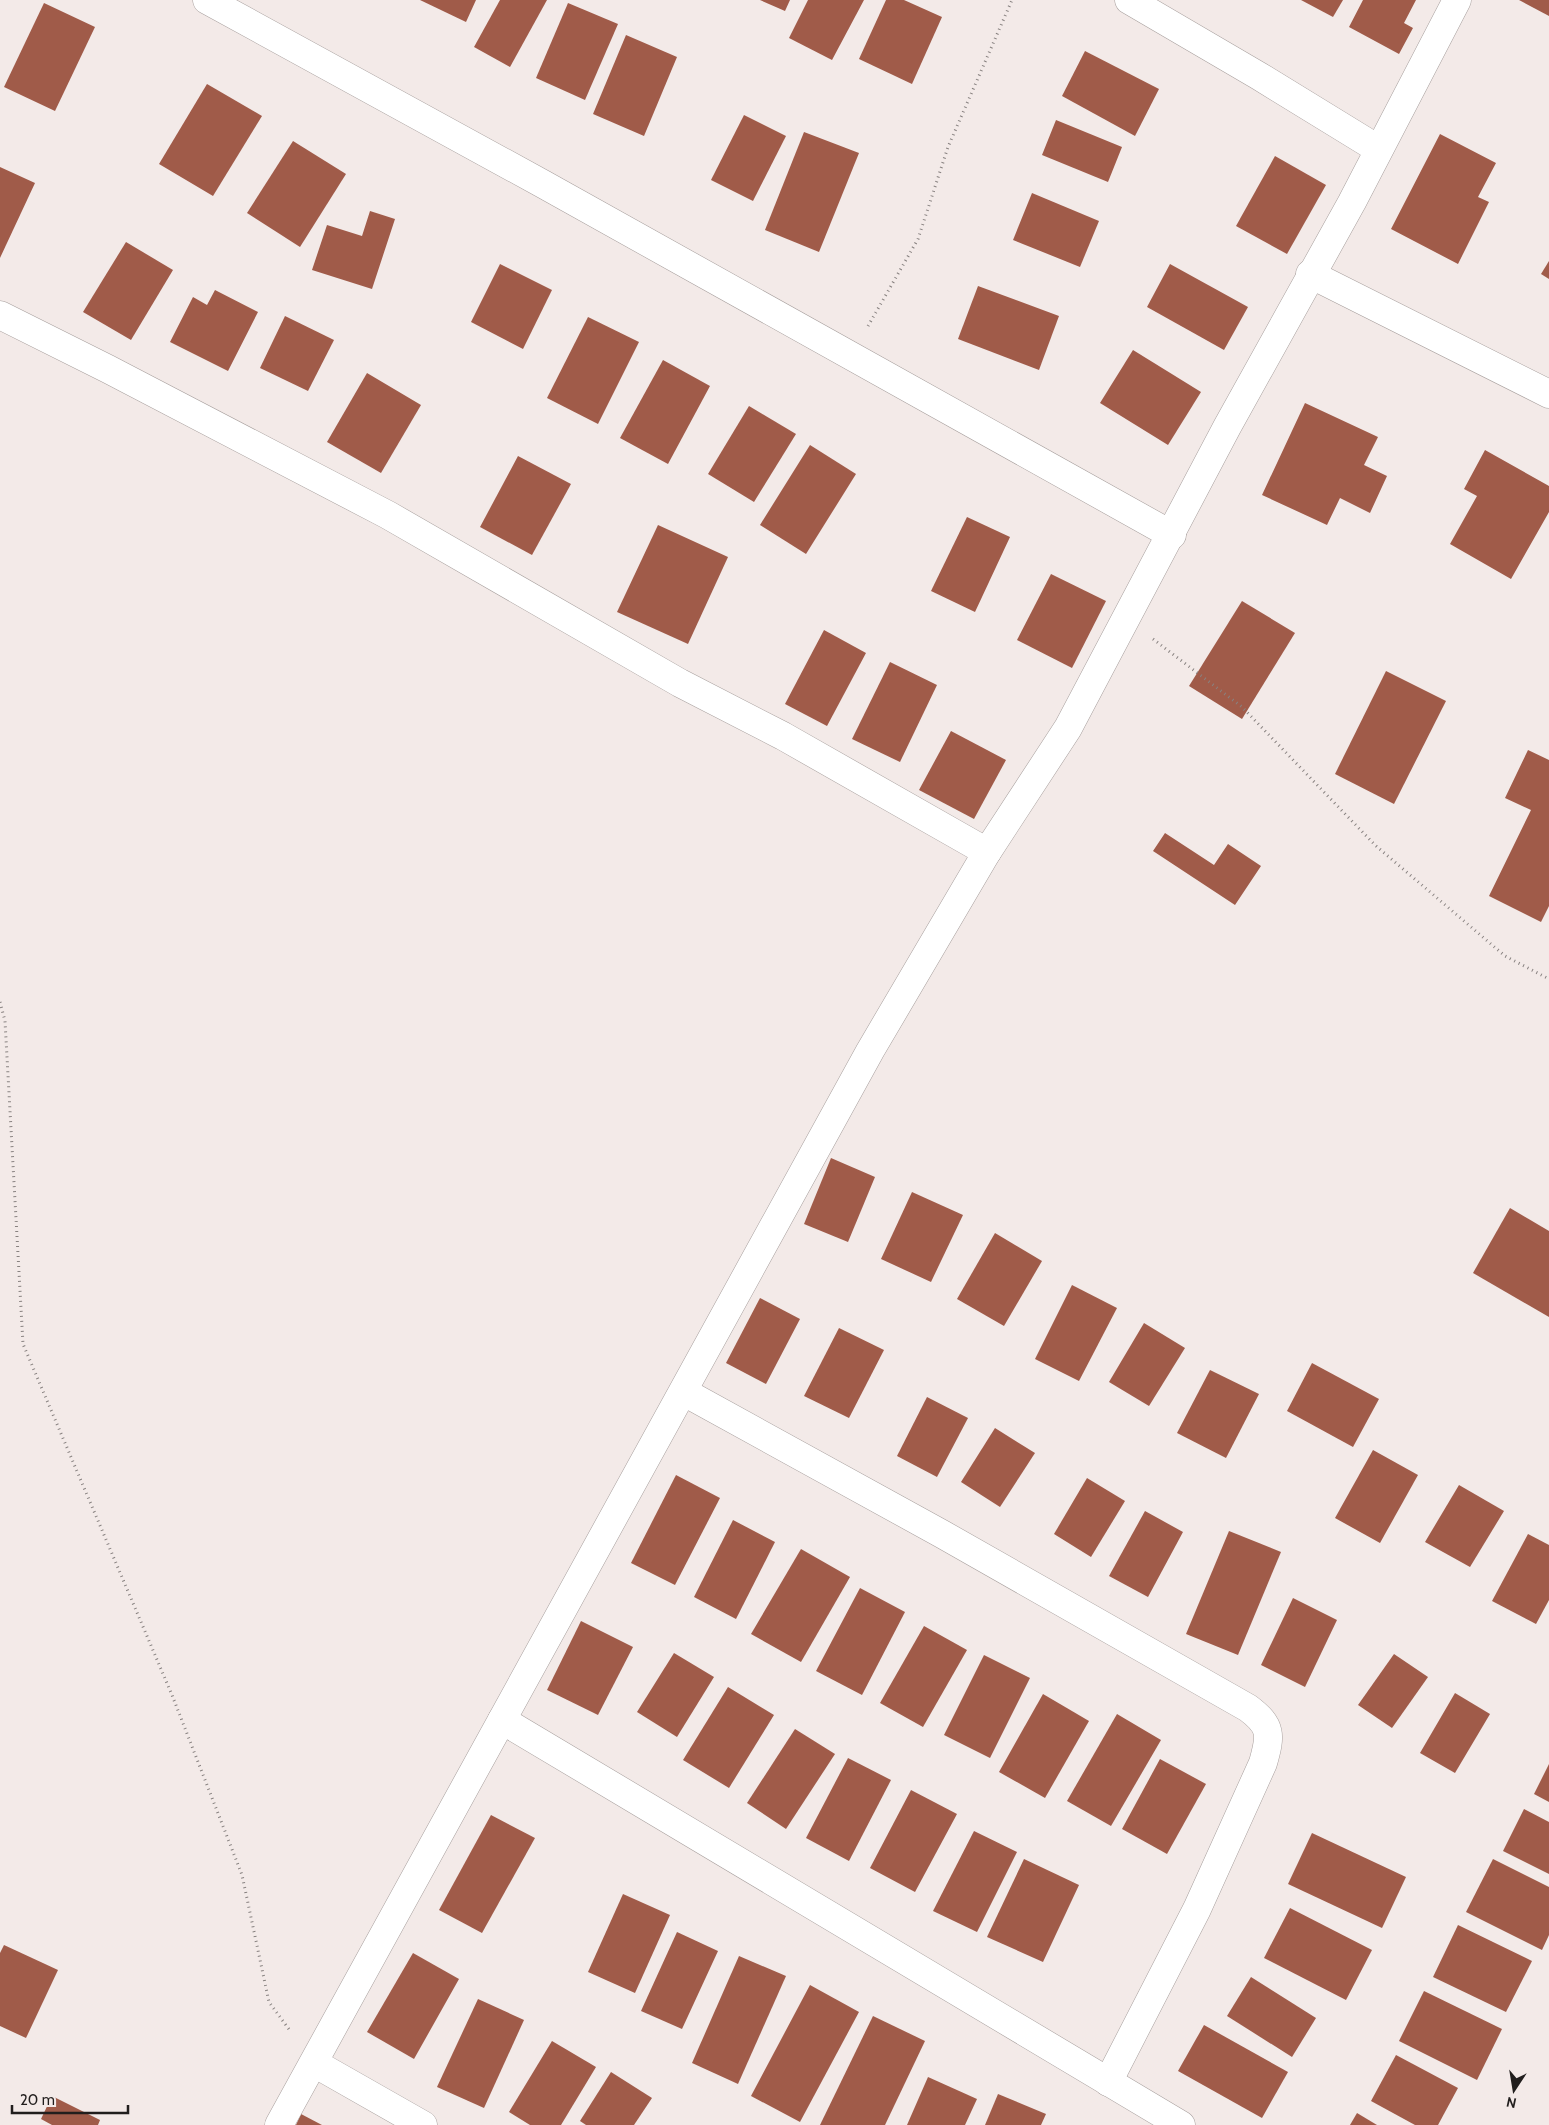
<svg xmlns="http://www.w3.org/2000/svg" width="1549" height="2125" font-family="Cabin,sans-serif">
<rect width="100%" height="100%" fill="#f3eae8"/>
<g fill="#a05b49">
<path d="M420 0H476L466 22Z"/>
<path d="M500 0H547L510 67 474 47Z"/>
<path d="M760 0H790L785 11Z"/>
<path d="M808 0H864L832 60 789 38Z"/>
<path d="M886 0H904L942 17 912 84 859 59Z"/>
<path d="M1301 0H1343L1333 17Z"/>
<path d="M1363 0H1416L1404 23 1413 28 1399 54 1349 27Z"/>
<path d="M1519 0H1549V16Z"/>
<path d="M44 3 95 27 55 111 4 87Z"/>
<path d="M568 3 618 24 585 100 536 78Z"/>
<path d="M626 35 677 57 644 136 593 114Z"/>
<path d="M1085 51 1159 89 1135 136 1062 96Z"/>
<path d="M207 84 262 116 213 196 159 164Z"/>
<path d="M744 115 786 136 753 201 711 180Z"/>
<path d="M1056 120 1122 147 1108 182 1042 155Z"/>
<path d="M804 132 859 153 819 252 765 230Z"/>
<path d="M1440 134 1496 163 1478 197 1489 202 1458 264 1391 229Z"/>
<path d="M293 141 346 174 300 247 247 213Z"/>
<path d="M1275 156 1326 185 1287 254 1236 226Z"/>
<path d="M0 167 35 183 0 258Z"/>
<path d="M1032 193 1099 221 1080 267 1013 240Z"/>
<path d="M370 211 395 219 372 289 312 270 327 225 362 236Z"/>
<path d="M126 242 173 270 131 340 83 312Z"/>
<path d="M1549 261V279L1541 274Z"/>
<path d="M500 264 552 290 523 349 471 322Z"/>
<path d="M1170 264 1248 307 1224 350 1147 307Z"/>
<path d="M978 286 1059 316 1039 370 958 339Z"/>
<path d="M215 290 258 312 228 371 170 342 193 297 207 305Z"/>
<path d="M285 316 334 340 308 391 260 368Z"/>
<path d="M588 317 639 342 598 424 547 398Z"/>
<path d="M1133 350 1201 392 1168 445 1100 403Z"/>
<path d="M663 360 710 386 668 464 620 438Z"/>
<path d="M367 373 421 405 381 473 327 442Z"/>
<path d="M1305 403 1378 437 1364 465 1387 476 1370 513 1340 498 1327 525 1262 495Z"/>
<path d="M749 406 796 434 754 502 708 474Z"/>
<path d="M810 445 856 474 806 554 760 525Z"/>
<path d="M1485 450 1549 486V512L1511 579 1450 544 1477 496 1464 489Z"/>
<path d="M518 456 571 484 532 555 480 527Z"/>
<path d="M967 517 1010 537 975 612 931 591Z"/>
<path d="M658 525 728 557 688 644 617 612Z"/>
<path d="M1051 574 1106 601 1072 668 1017 640Z"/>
<path d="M1242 601 1295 633 1242 719 1189 686Z"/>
<path d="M824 630 866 653 827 726 785 704Z"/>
<path d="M890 662 937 685 900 762 852 739Z"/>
<path d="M1386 671 1446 701 1394 804 1335 774Z"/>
<path d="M951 731 1006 760 974 819 919 790Z"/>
<path d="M1528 750 1549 760V906L1541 922 1489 896 1531 810 1505 798Z"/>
<path d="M1165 833 1214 865 1228 844 1261 866 1235 905 1153 851Z"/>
<path d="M831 1158 875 1177 848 1242 804 1224Z"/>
<path d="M912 1192 963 1215 931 1282 881 1259Z"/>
<path d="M1510 1208 1549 1231V1317L1473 1273Z"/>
<path d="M995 1233 1042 1261 1004 1326 957 1299Z"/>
<path d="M1072 1285 1117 1308 1079 1381 1035 1359Z"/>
<path d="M760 1298 800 1319 766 1384 726 1363Z"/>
<path d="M1144 1323 1185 1348 1149 1406 1109 1382Z"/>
<path d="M839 1328 884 1350 849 1418 804 1396Z"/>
<path d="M1312 1363 1379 1399 1353 1447 1287 1411Z"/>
<path d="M1210 1370 1259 1394 1226 1458 1177 1433Z"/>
<path d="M927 1397 968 1418 937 1477 897 1456Z"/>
<path d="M995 1428 1035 1453 1000 1507 961 1482Z"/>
<path d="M1373 1450 1418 1475 1380 1543 1335 1518Z"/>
<path d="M676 1475 720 1498 675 1585 631 1563Z"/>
<path d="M1087 1478 1125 1501 1091 1557 1054 1534Z"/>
<path d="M1459 1485 1504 1511 1470 1567 1425 1542Z"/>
<path d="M1145 1511 1183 1532 1148 1597 1109 1576Z"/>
<path d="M733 1520 775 1542 736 1619 694 1597Z"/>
<path d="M1229 1531 1281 1552 1238 1655 1186 1634Z"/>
<path d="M1528 1534 1549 1545V1600L1536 1624 1492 1601Z"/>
<path d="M801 1549 850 1577 801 1662 751 1634Z"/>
<path d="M860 1588 905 1612 862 1695 816 1671Z"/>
<path d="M1293 1598 1337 1620 1305 1687 1261 1665Z"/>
<path d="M581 1621 633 1647 598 1715 547 1690Z"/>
<path d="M924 1626 967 1650 923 1727 880 1703Z"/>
<path d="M674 1653 714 1677 677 1737 637 1712Z"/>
<path d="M1394 1654 1428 1677 1392 1728 1358 1705Z"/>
<path d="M984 1655 1030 1678 990 1758 944 1735Z"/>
<path d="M728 1687 774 1715 729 1788 683 1760Z"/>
<path d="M1455 1693 1490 1714 1455 1773 1420 1753Z"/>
<path d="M1043 1694 1089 1721 1045 1798 999 1772Z"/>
<path d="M1117 1714 1161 1740 1111 1826 1067 1801Z"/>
<path d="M795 1729 835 1754 786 1829 747 1803Z"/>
<path d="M848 1758 891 1780 849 1861 806 1838Z"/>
<path d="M1160 1759 1206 1784 1167 1854 1122 1829Z"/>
<path d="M1549 1764V1802L1534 1794Z"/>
<path d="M911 1790 957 1814 915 1892 870 1868Z"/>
<path d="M1524 1809 1549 1822V1874L1503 1851Z"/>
<path d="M491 1815 535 1838 482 1933 439 1910Z"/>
<path d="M974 1831 1017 1852 977 1932 933 1911Z"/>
<path d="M1312 1833 1406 1877 1382 1928 1288 1884Z"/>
<path d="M1024 1859 1079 1885 1043 1962 987 1937Z"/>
<path d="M1493 1859 1549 1887V1935L1542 1950 1466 1912Z"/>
<path d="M623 1894 670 1915 635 1993 588 1972Z"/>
<path d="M1290 1908 1372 1950 1346 2000 1264 1958Z"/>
<path d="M1458 1925 1532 1961 1506 2012 1433 1977Z"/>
<path d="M677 1932 718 1951 682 2029 641 2011Z"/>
<path d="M4 1945 58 1970 26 2038 0 2026V1953Z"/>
<path d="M413 1953 459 1979 414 2059 367 2032Z"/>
<path d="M739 1956 786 1976 738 2084 692 2063Z"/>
<path d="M1251 1977 1316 2018 1292 2057 1227 2016Z"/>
<path d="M810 1985 859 2012 800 2122 751 2096Z"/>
<path d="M1424 1991 1502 2029 1477 2080 1399 2041Z"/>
<path d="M478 1999 524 2020 484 2108 437 2087Z"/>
<path d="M873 2016 925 2041 885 2125H820Z"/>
<path d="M1204 2025 1288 2072 1262 2118 1178 2071Z"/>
<path d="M552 2041 596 2067 561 2125H530L509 2112Z"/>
<path d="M1396 2055 1458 2088 1438 2125H1415L1371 2101Z"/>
<path d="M611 2072 652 2098 634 2125H586L580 2121Z"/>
<path d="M928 2077 977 2099 965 2125H907Z"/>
<path d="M998 2094 1046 2114 1041 2125H985Z"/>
<path d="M52 2096 100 2120 98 2125H52L41 2119Z"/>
<path d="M1357 2113 1377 2125H1350Z"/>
<path d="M301 2114 322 2125H296Z"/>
</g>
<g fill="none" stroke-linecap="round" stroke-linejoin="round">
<g stroke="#a79f9d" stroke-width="29">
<g id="minor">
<path d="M207 0 543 184 1172 535"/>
<path d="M1129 0 1259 76 1378 149"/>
<path d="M1310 274 1549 394"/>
<path d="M0 315 108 369 388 515 680 683 783 736 987 852"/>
<path d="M684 1392 942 1534 1248 1708C1272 1726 1271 1735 1263 1763L1197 1909 1108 2082"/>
<path d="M502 1720 1181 2125"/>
<path d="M314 2063 423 2125"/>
<path d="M279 2125 870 1051 987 852 1068 728 1227 427 1352 202 1457 0"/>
</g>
</g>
<g stroke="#888280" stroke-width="3" stroke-dasharray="1 4" stroke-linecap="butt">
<path d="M868 326 918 239 948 147 1012 0"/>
<path d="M1153 639 1242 707 1375 845 1505 956 1549 979"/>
<path d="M0 1002 5 1021 23 1344 172 1695 242 1875 269 2002 291 2032"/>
</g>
<use href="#minor" stroke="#fff" stroke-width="28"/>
</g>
<g transform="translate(1514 2090) rotate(192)" stroke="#f3eae8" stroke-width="4" paint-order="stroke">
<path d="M0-4L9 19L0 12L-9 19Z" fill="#211e1d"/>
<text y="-8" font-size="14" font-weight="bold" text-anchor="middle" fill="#211e1d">N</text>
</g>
<path d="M12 2105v8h116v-8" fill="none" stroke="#211e1d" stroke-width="2.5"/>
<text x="20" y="2105" font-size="15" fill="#211e1d" stroke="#f3eae8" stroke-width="4" paint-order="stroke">20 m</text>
</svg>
